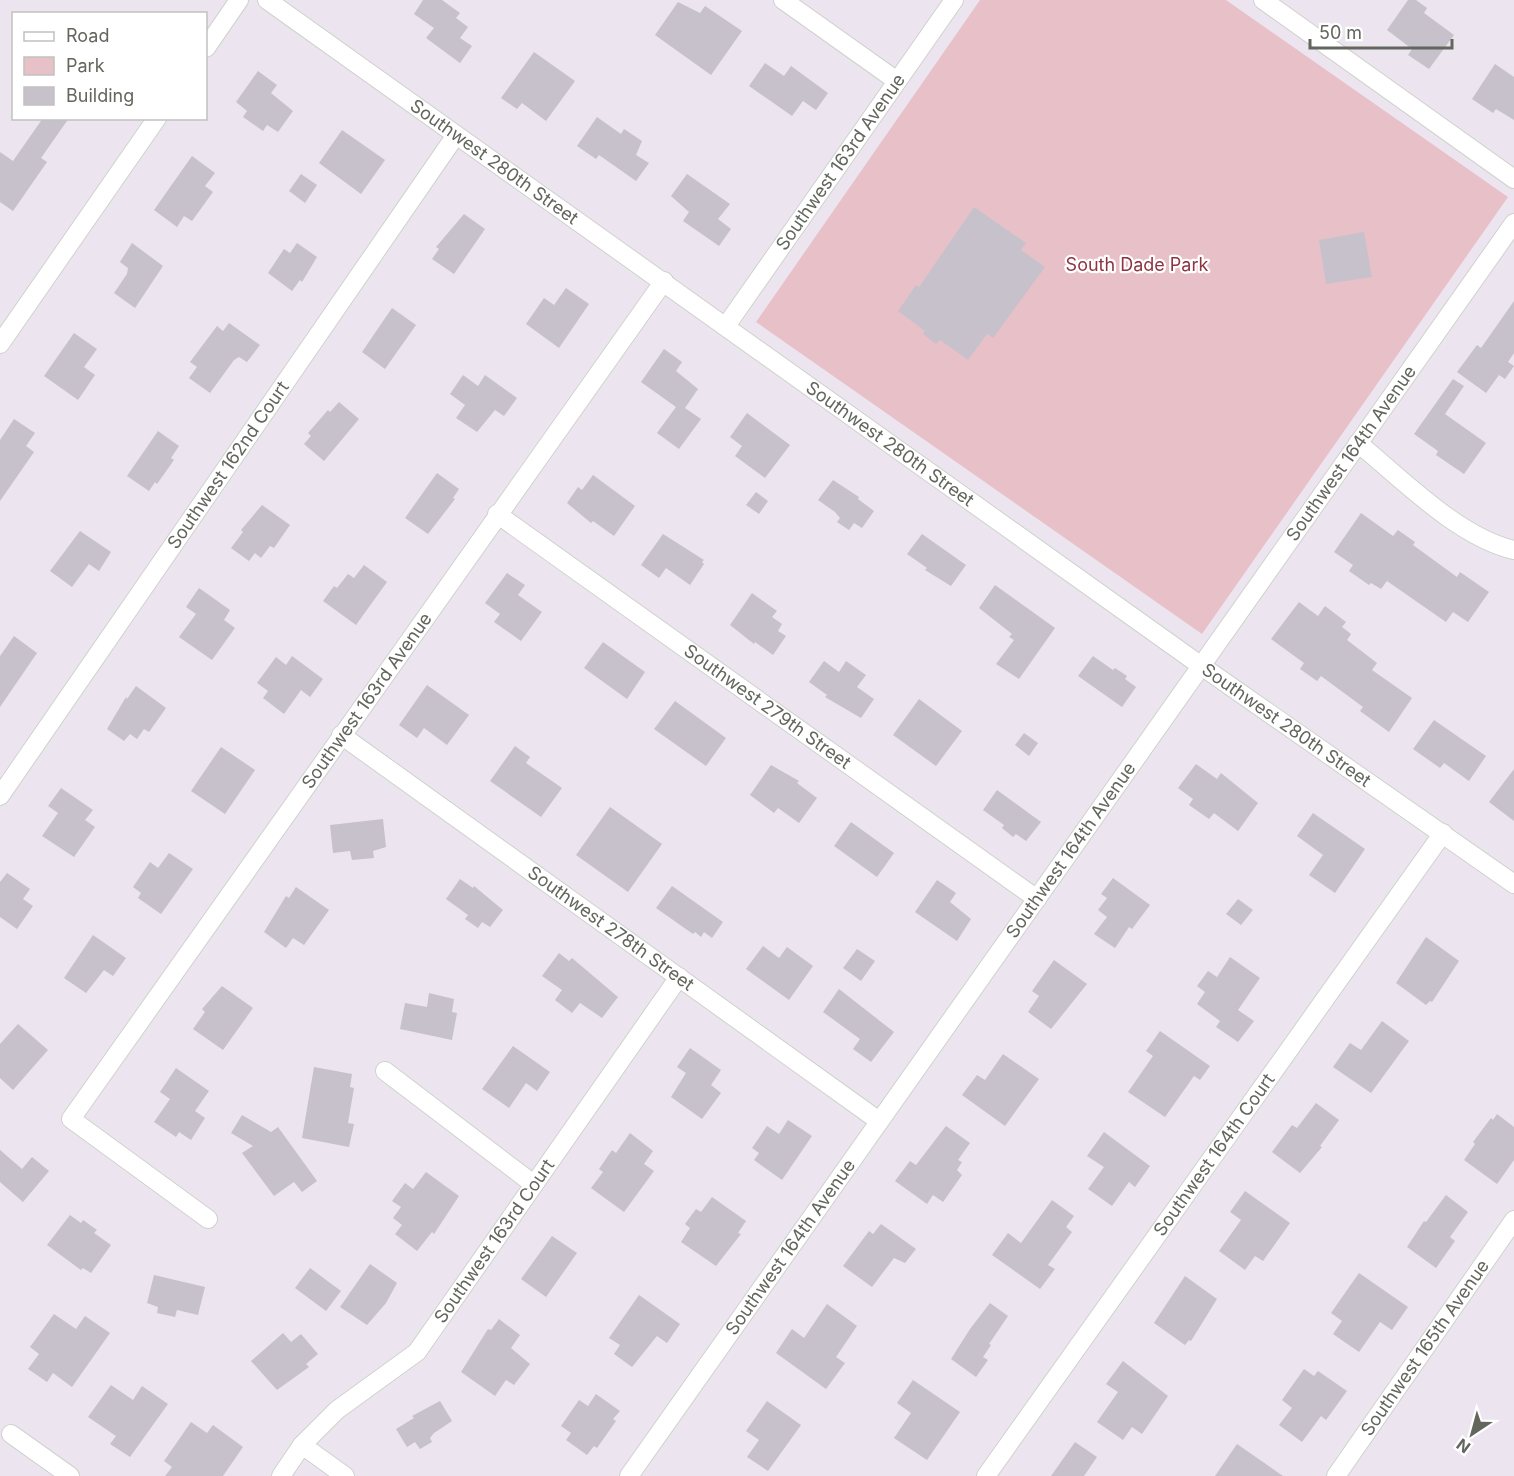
<svg xmlns="http://www.w3.org/2000/svg" width="1514" height="1476" font-family="Inter,sans-serif">
<rect width="100%" height="100%" fill="#ece5f0"/>
<path fill="#e8c1c8" d="M980 0H1226L1508 197 1202 634 756 322Z"/>
<g fill="#c6c1cb">
<path d="M423 0H442L460 13 456 18 468 27 460 38 472 46 460 63 426 38 434 28 414 14Z"/>
<path d="M1408 0H1416L1427 8 1424 13 1454 35 1429 69 1408 55 1412 49 1387 30Z"/>
<path d="M678 2 700 13 705 6 742 31 711 75 655 35Z"/>
<path d="M534 52 575 81 546 121 522 103 517 109 501 98Z"/>
<path d="M765 63 784 76 791 66 828 93 816 110 803 101 792 116 749 86Z"/>
<path d="M1495 64 1514 77V120L1496 109 1493 113 1472 99Z"/>
<path d="M258 71 277 85 271 93 293 111 278 132 267 125 263 131 243 117 247 111 236 102Z"/>
<path d="M597 117 621 134 624 129 642 141 636 155 649 163 636 181 599 155 596 159 577 146Z"/>
<path d="M43 118H69L41 158 47 162 13 211 0 202V152L13 161Z"/>
<path d="M342 130 385 160 361 194 319 163Z"/>
<path d="M192 156 215 173 205 186 213 192 192 221 184 216 177 227 154 210Z"/>
<path d="M301 174 317 185 305 203 289 191Z"/>
<path d="M687 174 730 204 718 219 731 229 719 246 683 221 689 212 671 196Z"/>
<path d="M974 207 1026 243 1021 250 1045 267 993 338 987 334 968 360 940 340 936 344 923 334 925 331 898 311 916 285 919 287Z"/>
<path d="M464 214 485 229 454 274 432 259 439 249 436 247Z"/>
<path d="M1364 232 1372 277 1326 284 1319 240Z"/>
<path d="M132 243 163 266 135 308 114 293 127 274 128 268 120 262Z"/>
<path d="M297 243 317 257 302 282 300 280 292 291 268 273 284 249 290 253Z"/>
<path d="M566 288 589 304 559 348 526 324 544 298 554 305Z"/>
<path d="M1514 301V353L1508 362 1514 366 1505 379 1499 375 1486 393 1457 372 1477 345 1481 348Z"/>
<path d="M392 308 416 325 385 369 362 352Z"/>
<path d="M229 323 260 345 247 362 239 357 234 360 210 393 189 378 197 367 190 362 217 326 223 331Z"/>
<path d="M74 333 97 349 84 367 95 375 78 400 44 376Z"/>
<path d="M664 349 682 362 676 371 698 389 685 408 701 419 679 449 657 433 676 407 641 382Z"/>
<path d="M463 375 478 386 485 375 517 398 504 416 495 410 477 432 456 418 465 405 450 394Z"/>
<path d="M1453 379 1464 386 1445 414 1486 443 1464 474 1436 455 1438 451 1414 434Z"/>
<path d="M339 402 359 419 324 461 304 444 311 436 308 433 328 410 330 412Z"/>
<path d="M747 413 790 445 765 478 735 456 742 446 730 437Z"/>
<path d="M14 419 35 433 26 446 34 452 0 501V440Z"/>
<path d="M158 431 179 446 171 458 174 460 157 484 155 482 149 491 127 476Z"/>
<path d="M437 473 459 489 453 498 455 499 428 534 405 518Z"/>
<path d="M593 475 635 506 614 536 593 521 591 523 567 503 578 487 582 490Z"/>
<path d="M833 480 859 497 858 499 874 511 862 528 854 523 849 530 837 522 840 518 835 512 818 500Z"/>
<path d="M756 492 768 501 759 514 746 505Z"/>
<path d="M262 505 290 525 274 548 270 546 261 558 255 553 249 561 231 548 243 532 241 530Z"/>
<path d="M1361 513 1393 536 1398 530 1415 542 1413 545 1457 577 1460 572 1489 592 1468 622 1453 612 1446 622 1387 581 1381 589 1371 583 1369 585 1349 571 1353 565 1334 552Z"/>
<path d="M80 531 111 552 99 571 89 564 72 587 50 571Z"/>
<path d="M663 534 704 560 702 562 704 564 690 585 666 568 659 578 641 565Z"/>
<path d="M922 534 966 565 951 586 925 570 927 568 907 554Z"/>
<path d="M364 565 387 582 356 625 323 601 334 586 337 588 348 574 354 578Z"/>
<path d="M507 573 525 585 518 595 542 612 521 641 494 622 500 614 485 603Z"/>
<path d="M995 585 1055 628 1019 679 996 664 1014 640 1009 637 1012 634 979 608Z"/>
<path d="M199 588 230 610 224 620 235 628 212 660 179 637 196 614 186 607Z"/>
<path d="M752 593 777 611 772 617 782 624 778 631 786 636 773 655 755 642 754 644 730 625Z"/>
<path d="M1299 602 1318 616 1325 606 1346 622 1342 627 1351 634 1347 640 1377 663 1372 670 1412 698 1389 732 1360 711 1363 707 1321 676 1317 681 1300 669 1304 663 1271 639Z"/>
<path d="M14 636 37 653 0 707V656Z"/>
<path d="M603 642 645 672 627 699 584 668Z"/>
<path d="M292 656 323 679 310 697 301 690 284 714 263 698 268 691 257 683 276 657 286 665Z"/>
<path d="M1093 656 1113 670 1115 668 1127 676 1125 679 1136 687 1122 707 1078 676Z"/>
<path d="M824 661 839 672 846 661 866 675 857 687 874 699 861 718 825 697 827 695 809 682Z"/>
<path d="M427 685 469 715 447 745 424 728 417 738 399 725Z"/>
<path d="M136 686 166 708 149 732 144 729 137 739 130 734 124 741 107 729 126 697 127 699Z"/>
<path d="M919 699 962 731 936 766 893 735Z"/>
<path d="M675 701 726 738 706 766 654 729Z"/>
<path d="M1434 720 1486 756 1469 781 1444 763 1440 768 1413 749Z"/>
<path d="M1024 733 1038 743 1029 756 1015 745Z"/>
<path d="M515 746 530 757 526 763 562 788 541 817 490 781Z"/>
<path d="M221 747 255 770 225 814 191 791Z"/>
<path d="M1196 764 1217 779 1221 773 1258 803 1238 831 1214 813 1209 819 1189 805 1193 799 1178 788Z"/>
<path d="M771 765 799 781 797 783 817 798 799 823 778 808 774 813 750 795Z"/>
<path d="M1514 769V821L1489 802Z"/>
<path d="M61 788 93 810 85 820 95 827 74 857 42 836 58 813 48 806Z"/>
<path d="M997 790 1041 822 1026 841 1016 834 1013 837 1002 828 1004 825 983 810Z"/>
<path d="M610 807 662 844 628 892 576 855Z"/>
<path d="M1313 813 1365 849 1335 893 1309 875 1323 855 1297 836Z"/>
<path d="M383 819 386 847 373 851 374 858 352 860 350 851 333 853 330 825Z"/>
<path d="M851 822 894 853 877 877 834 846Z"/>
<path d="M169 853 193 869 161 914 138 898 141 893 133 887 150 862 158 868Z"/>
<path d="M7 873 30 889 23 899 33 906 17 929 0 917V882Z"/>
<path d="M1113 878 1150 905 1132 929 1129 927 1115 948 1094 934 1107 917 1098 910 1107 898 1101 894Z"/>
<path d="M460 879 473 888 474 886 503 910 490 927 482 922 478 928 465 919 468 915 446 899Z"/>
<path d="M937 880 956 893 950 902 971 919 957 941 915 912Z"/>
<path d="M672 886 723 922 712 938 704 932 701 937 695 932 693 934 656 908Z"/>
<path d="M296 887 329 910 304 945 293 938 286 948 264 932 286 896 289 898Z"/>
<path d="M1238 899 1253 910 1241 925 1226 914Z"/>
<path d="M93 935 126 958 113 976 104 970 86 993 64 978Z"/>
<path d="M1426 937 1459 961 1432 1002 1430 1001 1426 1005 1396 983Z"/>
<path d="M763 946 779 958 787 947 813 966 789 1000 746 969Z"/>
<path d="M857 949 875 961 861 981 843 968Z"/>
<path d="M559 953 569 961 572 958 618 997 602 1018 580 1003 572 1013 555 1000 562 990 542 976Z"/>
<path d="M1230 957 1260 978 1238 1010 1254 1021 1238 1042 1216 1027 1220 1021 1197 1004 1205 992 1197 986 1208 971 1217 977Z"/>
<path d="M1054 960 1087 984 1051 1029 1028 1012 1039 996 1032 991Z"/>
<path d="M222 986 253 1008 223 1050 193 1029 205 1012 202 1009Z"/>
<path d="M839 989 894 1032 871 1062 853 1049 860 1039 823 1012Z"/>
<path d="M429 993 454 999 452 1012 457 1013 452 1040 400 1029 405 1003 427 1007Z"/>
<path d="M1382 1021 1409 1041 1371 1093 1333 1067 1350 1043 1361 1050Z"/>
<path d="M18 1024 48 1050 13 1090 0 1078V1044Z"/>
<path d="M1160 1031 1210 1066 1200 1080 1194 1076 1165 1117 1128 1092 1153 1056 1146 1051Z"/>
<path d="M513 1046 550 1072 537 1091 526 1083 509 1108 482 1089Z"/>
<path d="M690 1048 721 1070 711 1085 721 1093 702 1119 671 1097 686 1073 677 1067Z"/>
<path d="M1003 1054 1039 1079 1005 1126 962 1095 977 1075 985 1080Z"/>
<path d="M314 1067 352 1074 350 1087 354 1088 348 1123 354 1124 349 1147 302 1138Z"/>
<path d="M176 1068 209 1091 195 1111 205 1118 191 1140 179 1132 176 1137 154 1122 170 1099 160 1092Z"/>
<path d="M1316 1103 1339 1120 1320 1146 1322 1147 1300 1173 1272 1152 1292 1125 1297 1128Z"/>
<path d="M1497 1114 1514 1127V1160L1497 1184 1464 1160 1475 1144 1473 1142 1491 1118 1493 1120Z"/>
<path d="M242 1115 271 1132 278 1127 317 1181 302 1192 294 1182 274 1196 242 1153 253 1146 231 1133Z"/>
<path d="M788 1120 812 1136 782 1180 754 1160 759 1153 752 1148 767 1126 779 1134Z"/>
<path d="M946 1126 970 1143 958 1160 962 1162 957 1170 962 1175 943 1202 933 1195 927 1204 895 1181 910 1161 916 1165Z"/>
<path d="M1104 1132 1150 1166 1135 1187 1129 1182 1112 1206 1088 1189 1104 1167 1087 1156Z"/>
<path d="M630 1133 653 1151 644 1164 654 1171 624 1212 591 1188 603 1172 599 1169 612 1150 616 1153Z"/>
<path d="M0 1150 22 1169 32 1157 49 1171 23 1202 0 1182Z"/>
<path d="M426 1172 459 1196 434 1234 432 1232 417 1251 395 1234 402 1225 393 1218 401 1207 392 1201 405 1183 413 1189Z"/>
<path d="M1245 1191 1290 1223 1263 1261 1255 1256 1245 1270 1219 1251 1241 1220 1230 1212Z"/>
<path d="M1446 1195 1468 1212 1450 1237 1455 1241 1436 1268 1407 1247 1424 1221 1426 1222Z"/>
<path d="M712 1197 746 1221 738 1233 741 1234 716 1266 681 1242 690 1228 685 1224 696 1209 701 1212Z"/>
<path d="M1052 1200 1074 1216 1066 1227 1072 1232 1048 1265 1055 1269 1040 1289 992 1255 1008 1233 1021 1243Z"/>
<path d="M70 1215 81 1223 83 1220 97 1230 94 1233 111 1245 91 1273 83 1268 81 1270 47 1245Z"/>
<path d="M881 1224 916 1249 905 1263 894 1258 872 1287 843 1266 869 1231 873 1234Z"/>
<path d="M552 1236 577 1253 546 1297 521 1279Z"/>
<path d="M370 1264 397 1283 386 1303 367 1325 340 1307Z"/>
<path d="M310 1268 341 1291 326 1311 295 1288Z"/>
<path d="M1359 1273 1408 1307 1392 1330 1380 1322 1359 1352 1333 1334 1342 1321 1331 1313Z"/>
<path d="M154 1275 205 1287 198 1315 177 1310 175 1317 157 1313 158 1307 147 1303Z"/>
<path d="M1185 1276 1217 1299 1191 1341 1189 1340 1185 1345 1154 1323Z"/>
<path d="M639 1295 680 1324 667 1343 657 1336 632 1367 614 1354 620 1345 609 1338Z"/>
<path d="M990 1303 1008 1316 989 1344 991 1345 983 1357 988 1360 976 1377 951 1359 970 1329Z"/>
<path d="M827 1304 857 1326 836 1357 845 1363 826 1389 776 1353 792 1329 804 1338Z"/>
<path d="M54 1314 76 1329 85 1316 110 1333 72 1387 53 1373 47 1382 28 1369 39 1354 30 1347Z"/>
<path d="M499 1319 520 1335 511 1348 530 1364 514 1385 506 1380 495 1396 461 1372 488 1329 491 1330Z"/>
<path d="M283 1333 291 1342 301 1334 318 1354 306 1364 309 1367 277 1390 251 1361Z"/>
<path d="M1123 1361 1168 1396 1142 1434 1132 1427 1123 1440 1097 1422 1118 1392 1106 1384Z"/>
<path d="M1304 1369 1314 1376 1318 1371 1347 1391 1326 1420 1321 1416 1302 1442 1279 1425 1292 1408 1282 1400Z"/>
<path d="M913 1380 960 1412 927 1460 894 1438 911 1413 897 1403Z"/>
<path d="M111 1385 133 1400 142 1386 168 1404 130 1457 110 1444 116 1436 88 1417Z"/>
<path d="M596 1394 620 1411 613 1419 616 1421 597 1448 594 1446 587 1455 566 1440 571 1433 561 1426 579 1400 588 1406Z"/>
<path d="M440 1401 452 1421 434 1433 430 1438 432 1442 420 1449 415 1442 407 1447 396 1429 414 1418 412 1416Z"/>
<path d="M767 1401 801 1425 768 1471 747 1457 759 1440 746 1431Z"/>
<path d="M191 1422 207 1433 213 1425 243 1447 223 1476H165L172 1467 164 1461Z"/>
<path d="M1075 1442 1097 1457 1084 1476H1051Z"/>
<path d="M1237 1444 1283 1476H1215Z"/>
</g>
<g fill="none" stroke-linecap="round" stroke-linejoin="round">
<g stroke="#cfd2cc" stroke-width="20">
<g id="minor">
<path id="s1" d="M267 0 1200 665 1514 884"/>
<path d="M783 0 897 81"/>
<path d="M1263 0 1514 179"/>
<path d="M206 48 239 0"/>
<path id="s2" d="M726 326 954 0"/>
<path d="M0 344 157 118"/>
<path d="M1358 443C1402 479 1458 537 1514 550"/>
<path id="s3" d="M497 514 1037 899"/>
<path id="s4" d="M341 735 879 1121"/>
<path id="s5" d="M0 796 456 135"/>
<path d="M385 1071 532 1183"/>
<path id="s6" d="M208 1219 71 1119 664 281"/>
<path d="M11 1434 70 1476"/>
<path d="M302 1445 345 1476"/>
<path id="s7" d="M281 1476 302 1445 337 1410 417 1352 679 977"/>
<path id="s8" d="M629 1476 1514 223"/>
<path id="s9" d="M986 1476 1443 833"/>
<path id="s10" d="M1336 1476 1514 1220"/>
</g>
</g>
<use href="#minor" stroke="#fff" stroke-width="18"/>
</g>
<g text-anchor="middle" stroke-width="4.5" stroke-linejoin="round" paint-order="stroke">
<g font-size="18" fill="#63665d" stroke="#fff">
<text dy="6" stroke="none"><textPath href="#s1" startOffset="279">Southwest 280th Street</textPath></text>
<text dy="6" stroke="none"><textPath href="#s2" startOffset="200">Southwest 163rd Avenue</textPath></text>
<text dy="6" stroke="none"><textPath href="#s1" startOffset="765">Southwest 280th Street</textPath></text>
<text dy="6" stroke="none"><textPath href="#s8" startOffset="1252">Southwest 164th Avenue</textPath></text>
<text dy="6" stroke="none"><textPath href="#s5" startOffset="402">Southwest 162nd Court</textPath></text>
<text dy="6" stroke="none"><textPath href="#s6" startOffset="682">Southwest 163rd Avenue</textPath></text>
<text dy="6" stroke="none"><textPath href="#s3" startOffset="332">Southwest 279th Street</textPath></text>
<text dy="6" stroke="none"><textPath href="#s1" startOffset="1251">Southwest 280th Street</textPath></text>
<text dy="6" stroke="none"><textPath href="#s8" startOffset="766">Southwest 164th Avenue</textPath></text>
<text dy="6" stroke="none"><textPath href="#s4" startOffset="332">Southwest 278th Street</textPath></text>
<text dy="6" stroke="none"><textPath href="#s9" startOffset="394">Southwest 164th Court</textPath></text>
<text dy="6" stroke="none"><textPath href="#s7" startOffset="321">Southwest 163rd Court</textPath></text>
<text dy="6" stroke="none"><textPath href="#s8" startOffset="280">Southwest 164th Avenue</textPath></text>
<text dy="6" stroke="none"><textPath href="#s10" startOffset="156">Southwest 165th Avenue</textPath></text>
</g>
<g font-size="18" fill="#8e343f" stroke="#fff">
<text x="1137" y="271">South Dade Park</text>
</g>
</g>
<rect x="12" y="12" width="195" height="108" fill="#ffffff" stroke="#c1c2be" stroke-width="1.5"/>
<rect x="24" y="32" width="30" height="9" fill="#ffffff" stroke="#c1c2be" stroke-width="1.5"/>
<text x="66" y="42" font-size="18" fill="#63665d">Road</text>
<rect x="24" y="57" width="30" height="18" fill="#e8c1c8" stroke="#c1c2be" stroke-width="1.5"/>
<text x="66" y="72" font-size="18" fill="#63665d">Park</text>
<rect x="24" y="87" width="30" height="18" fill="#c6c1cb" stroke="#c1c2be" stroke-width="1.5"/>
<text x="66" y="102" font-size="18" fill="#63665d">Building</text>
<g transform="translate(1472 1434) rotate(216)" stroke="#ffffff" stroke-width="4.5" paint-order="stroke">
<path d="M0-4.5L10 22L0 15L-10 22Z" fill="#63665d"/>
<text y="-9" font-size="16" font-weight="bold" text-anchor="middle" fill="#63665d">N</text>
</g>
<path d="M1310 39v9h142v-9" fill="none" stroke="#63665d" stroke-width="3"/>
<text x="1319" y="39" font-size="18" fill="#63665d" stroke="#ffffff" stroke-width="4.5" paint-order="stroke">50 m</text>
</svg>
